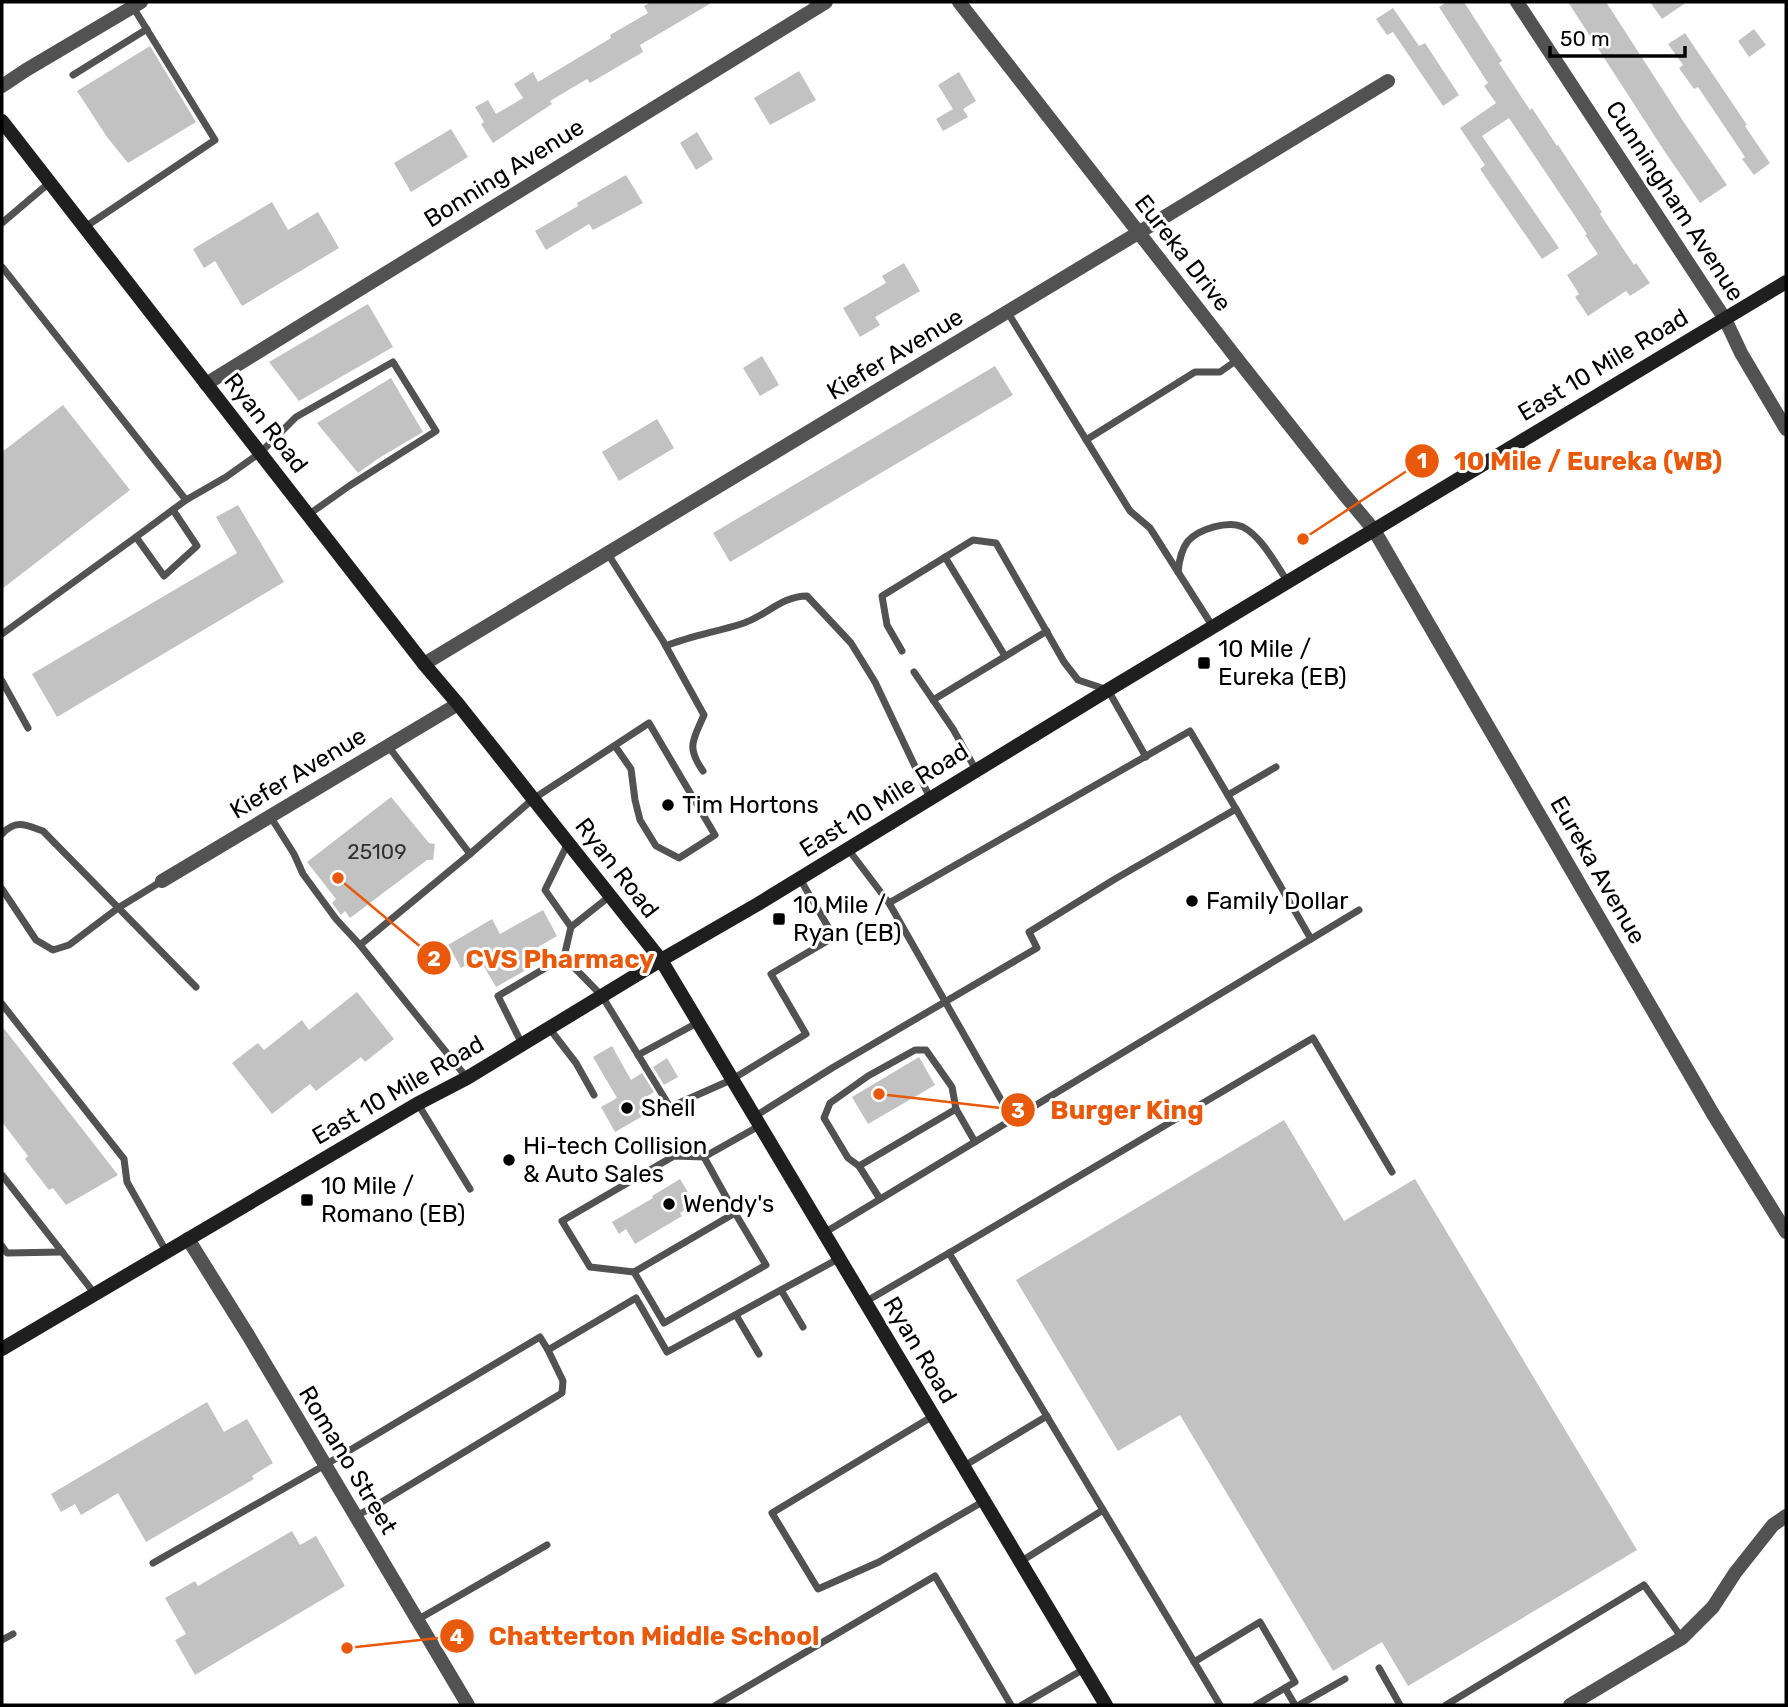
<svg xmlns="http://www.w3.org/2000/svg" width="1788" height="1707" font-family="Rubik,sans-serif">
<rect width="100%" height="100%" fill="#fff"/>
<g fill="#c2c2c2">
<path d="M651 2H713L640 45 643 52 590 83 587 79 550 101 552 104 493 143 481 124 484 122 475 107 488 100 496 114 523 98 514 84 533 72 538 82 611 38 610 35 648 13 644 6Z"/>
<path d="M1447 2H1464L1502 61 1499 63 1530 110 1532 108 1557 146 1558 145 1602 212 1600 214 1634 265 1636 263 1650 283 1630 296 1626 291 1588 316 1575 297 1579 294 1567 275 1598 254 1585 235 1587 234 1509 118 1482 136 1559 248 1542 259 1480 169 1485 165 1460 128 1496 103 1484 86 1488 83 1439 7Z"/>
<path d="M1568 2H1606L1683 121 1727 185 1700 203 1663 149Z"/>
<path d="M1650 2H1687L1662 19Z"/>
<path d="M1393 8 1419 46 1425 43 1459 95 1443 106 1393 32 1387 35 1376 19Z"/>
<path d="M1754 29 1766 45 1749 57 1738 41Z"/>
<path d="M1685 33 1747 125 1745 126 1770 163 1754 175 1742 159 1745 157 1698 87 1694 89 1679 68 1683 65 1668 44Z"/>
<path d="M150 46 196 122 128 163 107 137 77 91Z"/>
<path d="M799 71 816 100 770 125 754 98Z"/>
<path d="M959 72 976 101 963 109 968 117 943 131 936 119 953 109 938 85Z"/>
<path d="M451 129 468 157 411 192 394 163Z"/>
<path d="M697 132 713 159 696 170 680 143Z"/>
<path d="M626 175 643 203 593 230 589 224 546 250 535 231 578 206 577 203Z"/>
<path d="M272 202 288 230 318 212 339 248 242 306 215 261 204 268 193 249Z"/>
<path d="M904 263 920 291 875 317 880 325 860 337 843 308 886 283 882 276Z"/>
<path d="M368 304 393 347 299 401 269 362Z"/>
<path d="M762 356 779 385 760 396 743 368Z"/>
<path d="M995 366 1013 395 730 562 713 533Z"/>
<path d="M391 378 423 432 379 458 358 473 317 423Z"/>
<path d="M63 405 130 490 2 589V452Z"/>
<path d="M657 419 674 448 619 481 602 452Z"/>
<path d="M238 505 284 582 57 717 32 674 237 553 216 517Z"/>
<path d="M391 797 429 843 435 844 433 860H427L350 918 345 911 341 915 332 903 336 899 307 862Z"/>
<path d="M543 910 557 936 533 950 540 962 496 987 479 958 461 968 448 945 492 919 500 934Z"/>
<path d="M357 992 394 1039 365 1062 361 1057 316 1091 310 1084 272 1114 232 1063 258 1043 264 1050 302 1020 309 1030Z"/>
<path d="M2 1026 118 1175 66 1205 53 1188 49 1190 25 1159 28 1156 2 1122Z"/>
<path d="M612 1046 631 1080 642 1073 654 1092 641 1100 648 1113 615 1132 601 1107 617 1098 593 1057Z"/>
<path d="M919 1057 935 1085 868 1124 852 1097Z"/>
<path d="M667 1058 678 1077 664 1085 653 1067Z"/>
<path d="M1284 1120 1344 1221 1415 1179 1637 1550 1408 1686 1382 1642 1333 1671 1180 1415 1118 1451 1016 1280Z"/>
<path d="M680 1179 695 1204 680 1213 682 1216 635 1244 626 1229 619 1234 612 1222 653 1198 652 1196Z"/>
<path d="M207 1402 224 1432 247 1419 273 1463 252 1476 254 1479 146 1542 118 1493 81 1515 75 1504 61 1512 51 1494Z"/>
<path d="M292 1531 300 1545 316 1536 345 1586 195 1675 175 1640 186 1634 165 1598 195 1581 198 1586Z"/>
</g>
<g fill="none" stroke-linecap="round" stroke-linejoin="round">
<g stroke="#525252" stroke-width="7">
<path d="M73 75 147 29"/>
<path d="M2 223 49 183"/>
<path d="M85 227 215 140 133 7"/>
<path d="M2 267 186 500 226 477 260 453 296 417 393 362 436 431 349 486 308 515"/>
<path d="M1008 313 1130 511 1150 528 1213 627"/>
<path d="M1086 440 1195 372H1220L1237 360"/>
<path d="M136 537 186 500"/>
<path d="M608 554 663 641 704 715C693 740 686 747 703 771"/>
<path d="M945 557 1005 656"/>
<path d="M1178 572C1179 561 1181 550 1188 541 1199 529 1228 520 1243 527 1262 537 1276 565 1288 582"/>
<path d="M2 634 136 537 164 576 197 546 173 510"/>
<path d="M666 646C690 636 716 632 741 624 765 617 781 596 807 596L851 643 875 682 930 798"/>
<path d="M902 651 887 625 882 596 973 540 996 543 1064 662 1078 680 1108 690 1146 757"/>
<path d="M914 672 953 729 976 770"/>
<path d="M2 681 28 728"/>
<path d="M933 700 1047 631"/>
<path d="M388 746 470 854"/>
<path d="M1228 795 1276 767"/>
<path d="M270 816 294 854 303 874 336 919 360 945"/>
<path d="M2 834C16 819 26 825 43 831L196 987"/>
<path d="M848 849 889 903 1012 1119"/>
<path d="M2 889 36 940 53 950 69 945 118 908 162 881"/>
<path d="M889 903 1190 731 1236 809"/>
<path d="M571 927 610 896"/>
<path d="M1311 939 1359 910"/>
<path d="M564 957 571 927 545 890 568 843"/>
<path d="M2 1004 124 1159 127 1182 166 1251"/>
<path d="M549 1028 576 1063 594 1095"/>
<path d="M522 1044 498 996 564 957 602 996 670 1107 731 1080 806 1034 771 974 834 937 800 879"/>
<path d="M638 1055 697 1023"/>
<path d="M467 1078 360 945 470 854 533 799 649 723 715 835 679 858 656 846 640 820 635 800 631 769 615 746"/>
<path d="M418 1104 470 1189"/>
<path d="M754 1117 832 1068 1037 948 1029 932 1115 879 1236 809 1311 939 824 1233"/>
<path d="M859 1166 848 1158 824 1118 830 1103 868 1076 915 1050H926L952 1087 956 1109"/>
<path d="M2 1175 95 1294"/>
<path d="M880 1199 859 1166 956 1109 975 1142"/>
<path d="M735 1213 634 1272 590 1267 562 1221 674 1156 704 1157 759 1126"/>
<path d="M2 1246 7 1253 62 1252"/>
<path d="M949 1253 1313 1038 1392 1172"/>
<path d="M634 1272 664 1323 766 1265 735 1213 704 1157"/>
<path d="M781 1290 803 1327"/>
<path d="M865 1302 949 1253 1220 1705"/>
<path d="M736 1315 759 1354"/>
<path d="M933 1416 772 1513 818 1589 879 1562 984 1501"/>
<path d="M964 1466 1047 1416"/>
<path d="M356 1516 375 1506 562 1393 563 1381 548 1350"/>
<path d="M1020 1562 1103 1510"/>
<path d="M153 1563 325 1465 540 1337 548 1350 636 1298 667 1352 838 1259"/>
<path d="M417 1620 547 1545"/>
<path d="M2 1640 13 1634"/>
<path d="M1194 1662 1260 1622 1295 1682 1256 1705"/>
<path d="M1379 1668 1400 1705"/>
<path d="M1285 1688 1295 1705"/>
<path d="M716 1705 935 1576 1011 1705"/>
<path d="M1022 1705 1084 1669"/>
<path d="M1299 1705 1345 1679"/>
<path d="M1446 1705 1644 1585 1682 1638"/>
</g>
<g stroke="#525252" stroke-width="14">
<path d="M959 2 1238 360 1343 493 1374 530 1713 1114 1786 1232"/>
<path d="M1517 2 1725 319 1741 353 1786 429"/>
<path d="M2 86 26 70 141 2"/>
<path d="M206 384 826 2"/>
<path d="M424 664 1138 233 1388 81"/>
<path d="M162 881 458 704"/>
<path d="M188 1239 248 1335 468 1705"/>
<path d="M1570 1705 1682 1638 1713 1607 1735 1573 1773 1525 1786 1516"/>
</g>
<g stroke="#1f1f1f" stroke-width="14">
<path d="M2 121 424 664 458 704 661 960 1106 1705"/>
<path d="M2 1349 417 1104 467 1078 661 960 758 904 1108 690 1786 282"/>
</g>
</g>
<g fill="#000" stroke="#fff" stroke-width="2.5">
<rect x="1197" y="656" width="14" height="14" rx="3.5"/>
<circle cx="668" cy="805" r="7"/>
<circle cx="1192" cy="901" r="7"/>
<rect x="772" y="912" width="14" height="14" rx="3.5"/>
<circle cx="627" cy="1108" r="7"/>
<circle cx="509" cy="1160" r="7"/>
<rect x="300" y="1193" width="14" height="14" rx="3.5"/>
<circle cx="669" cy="1204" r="7"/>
</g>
<g text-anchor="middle" stroke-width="6" stroke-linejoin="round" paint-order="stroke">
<g font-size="21" fill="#303030">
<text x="377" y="859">25109</text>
</g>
<g font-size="24" fill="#000" stroke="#fff">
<text transform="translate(504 173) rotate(-32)" y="8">Bonning Avenue</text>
<text transform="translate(1675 201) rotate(57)" y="8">Cunningham Avenue</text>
<text transform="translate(1183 253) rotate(52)" y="8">Eureka Drive</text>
<text transform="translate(895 354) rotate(-31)" y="8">Kiefer Avenue</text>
<text transform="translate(1603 365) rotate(-31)" y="8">East 10 Mile Road</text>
<text transform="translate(266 423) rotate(52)" y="8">Ryan Road</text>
<text transform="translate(298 773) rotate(-31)" y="8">Kiefer Avenue</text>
<text transform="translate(884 800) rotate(-32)" y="8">East 10 Mile Road</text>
<text transform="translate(617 868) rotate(52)" y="8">Ryan Road</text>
<text transform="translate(1598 870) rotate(60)" y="8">Eureka Avenue</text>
<text transform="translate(398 1090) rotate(-30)" y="8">East 10 Mile Road</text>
<text transform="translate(920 1350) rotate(59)" y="8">Ryan Road</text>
<text transform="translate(348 1460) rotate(59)" y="8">Romano Street</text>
</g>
<g font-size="24" fill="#000" stroke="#fff" text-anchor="start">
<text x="1218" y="657">10 Mile /<tspan x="1218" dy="28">Eureka (EB)</tspan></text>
<text x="682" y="813">Tim Hortons</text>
<text x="1206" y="909">Family Dollar</text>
<text x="793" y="913">10 Mile /<tspan x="793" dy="28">Ryan (EB)</tspan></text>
<text x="641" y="1116">Shell</text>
<text x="523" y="1154">Hi-tech Collision<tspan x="523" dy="28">&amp; Auto Sales</tspan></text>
<text x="321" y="1194">10 Mile /<tspan x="321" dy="28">Romano (EB)</tspan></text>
<text x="683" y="1212">Wendy's</text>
</g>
</g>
<path fill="none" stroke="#e8590c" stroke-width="2.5" d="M1303 539L1422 461M338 878L434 958M879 1094L1018 1110M347 1648L457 1636"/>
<g fill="#e8590c" stroke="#fff" stroke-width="2.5">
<circle cx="1303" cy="539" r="7"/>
<circle cx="338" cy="878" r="7"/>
<circle cx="879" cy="1094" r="7"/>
<circle cx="347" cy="1648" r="7"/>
<circle cx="1422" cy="461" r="18"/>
<circle cx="434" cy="958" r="18"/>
<circle cx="1018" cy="1110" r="18"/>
<circle cx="457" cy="1636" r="18"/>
</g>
<g font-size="21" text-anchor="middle" font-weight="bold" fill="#fff">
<text x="1422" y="468">1</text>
<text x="434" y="966">2</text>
<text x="1018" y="1118">3</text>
<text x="457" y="1644">4</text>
</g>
<g font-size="26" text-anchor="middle" font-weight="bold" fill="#e8590c" stroke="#fff" stroke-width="6" stroke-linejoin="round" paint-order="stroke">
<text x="1588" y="470">10 Mile / Eureka (WB)</text>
<text x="560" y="968">CVS Pharmacy</text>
<text x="1127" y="1119">Burger King</text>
<text x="654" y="1645">Chatterton Middle School</text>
</g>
<rect width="1788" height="1707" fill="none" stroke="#000000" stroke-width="7"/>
<path d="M1550 46v10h135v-10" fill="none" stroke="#000000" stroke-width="3.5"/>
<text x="1560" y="46" font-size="21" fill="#000000" stroke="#ffffff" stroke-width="5" paint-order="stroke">50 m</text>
</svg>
